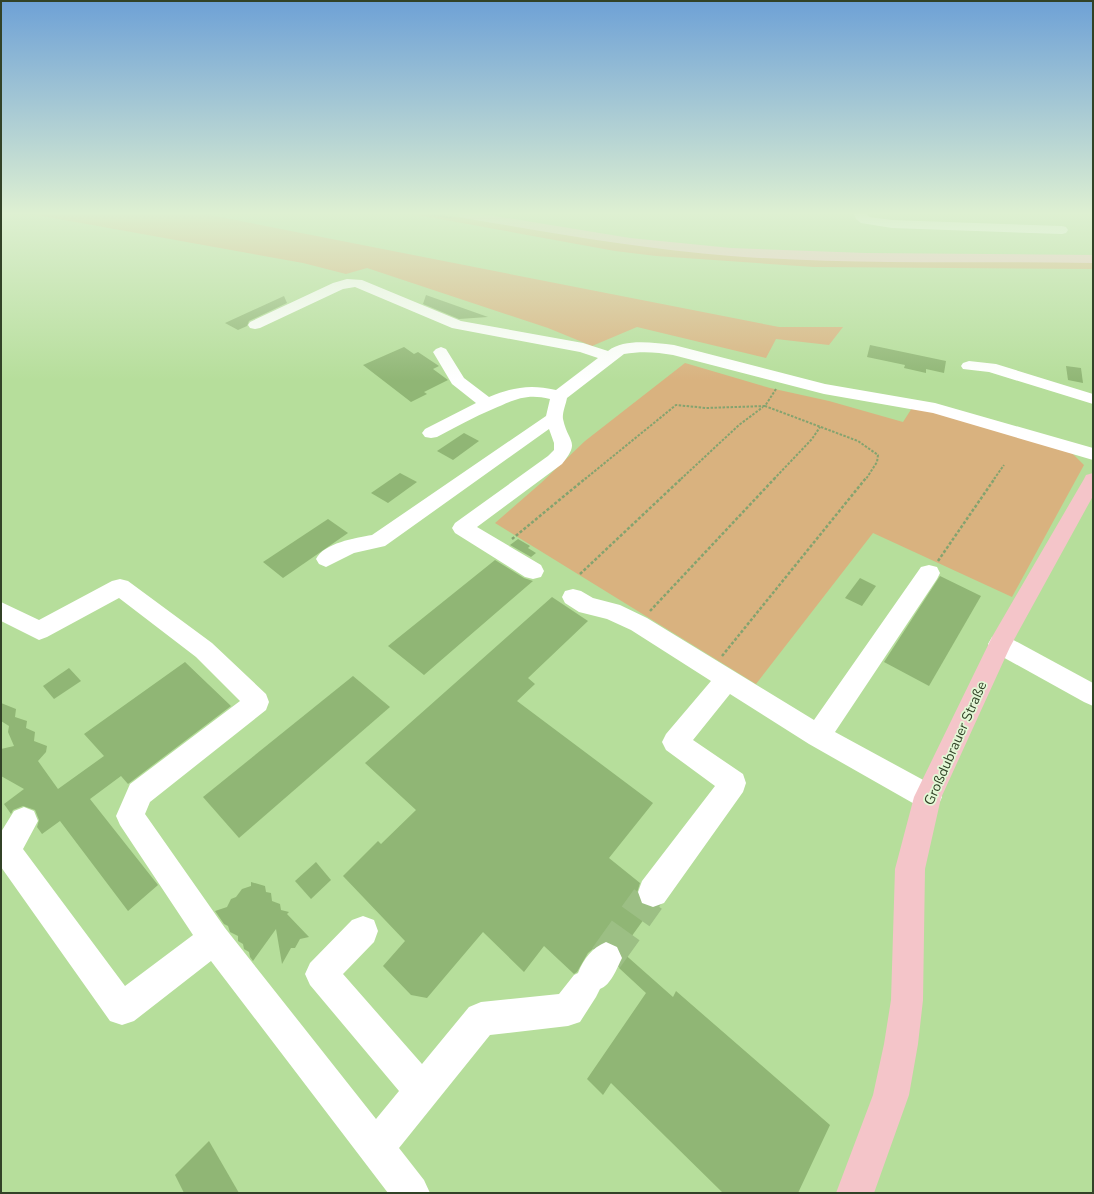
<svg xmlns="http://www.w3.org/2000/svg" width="1094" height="1194" font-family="'Nunito Sans',sans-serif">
<rect width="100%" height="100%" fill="#b6de9b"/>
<g fill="#d9b27f">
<path d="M31 214H205L779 327H843L829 345 776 339 766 358 637 327 592 346 548 328 367 268 346 274 303 263Z"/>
<path d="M412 214H437L663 249 1093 262V269L814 267 656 256 615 251Z"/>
<path d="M685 363 770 388 829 401 903 422 912 408 956 416 1070 451 1084 465 1012 597 873 533 756 684 495 523 541 483 585 441Z"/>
</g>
<g fill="#90b675">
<path d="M426 295 488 317 459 319 423 304Z"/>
<path d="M284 296 287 303 249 321 247 326 238 330 225 323Z"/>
<path d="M870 345 946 361 944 373 926 369V373L904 368 905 365 867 357Z"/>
<path d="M404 347 414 354 418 352 439 366 433 369 448 380 424 392 427 394 411 402 363 365Z"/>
<path d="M1066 366 1081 368 1083 383 1068 380Z"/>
<path d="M464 433 479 441 453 460 437 451Z"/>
<path d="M400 473 417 482 388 503 371 493Z"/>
<path d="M328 519 348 533 283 578 263 562Z"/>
<path d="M518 539 530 546 528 548 536 553 531 557 510 545Z"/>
<path d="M495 560 524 578 533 581 424 675 388 646Z"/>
<path d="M940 576 981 596 929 686 884 662Z"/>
<path d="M860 578 876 586 862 606 845 598Z"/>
<path d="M552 597 588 621 528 678 535 684 517 701 653 803 609 858 640 883 637 893 641 904 652 908 621 951 673 997 676 991 830 1125 798 1193H723L611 1083 603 1095 587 1079 646 993 619 968 623 957 618 946 607 941 600 943 588 953 577 972 574 974 544 946 524 972 483 932 427 998 411 995 383 966 405 941 343 876 378 841 381 844 416 810 365 763Z"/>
<path d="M185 662 231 706 128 784 121 776 90 799 158 885 128 911 60 821 42 834 37 827 39 820 35 810 23 806 13 810 11 814 4 804 24 789 1 776V749L14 746 8 732 9 726 1 721V703L16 709 15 717 27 721 26 728 35 732 34 741 47 746 46 752 38 761 58 789 104 756 84 734Z"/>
<path d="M69 668 81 681 54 699 43 686Z"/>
<path d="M353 676 390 707 239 838 203 797Z"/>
<path d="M316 862 331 880 311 899 295 881Z"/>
<path d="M251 882 265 886 266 892 271 893 272 901 280 904 281 910 289 912 287 914 309 937 300 939 295 948H291L282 964 276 929 253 961 250 957 249 952 244 949 243 944 238 941V936L230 932 228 926 224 924 215 911 227 907 231 899 236 897 242 889 251 886Z"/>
<path d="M209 1141 239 1193H184L175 1175Z"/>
</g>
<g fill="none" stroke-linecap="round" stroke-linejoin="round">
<path stroke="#9cbf84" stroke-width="26" stroke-dasharray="26 14" stroke-linecap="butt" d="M648 900 653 892"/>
<path stroke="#9cbf84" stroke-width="34" stroke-dasharray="34 17" stroke-linecap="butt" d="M606 958 648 899"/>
<path stroke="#84a36f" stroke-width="1.5" stroke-dasharray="2 1" stroke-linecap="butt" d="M428 214 452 218"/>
<g stroke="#84a36f" stroke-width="2" stroke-dasharray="2.5 1.5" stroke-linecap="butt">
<path d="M776 389 765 406 858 441 878 455 877 462 866 479"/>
<path d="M585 479 676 405 706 408 765 406"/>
<path d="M681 479 739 425 763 407"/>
<path d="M774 479 812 439 820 427"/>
<path d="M994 479 1004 465"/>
</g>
<g stroke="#84a36f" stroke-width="2.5" stroke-dasharray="3 2" stroke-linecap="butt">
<path d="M512 539 586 478"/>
<path d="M938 561 995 478"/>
<path d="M580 574 682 478"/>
<path d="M650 611 775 478"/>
<path d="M722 656 866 478"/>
</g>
<g fill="#fff" fill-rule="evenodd">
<path d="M854 214H866L869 217 892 220 1062 226 1066 227 1068 230 1066 233 1062 234 892 228 861 223 856 219Z"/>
<path d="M347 279 362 280 461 321 583 343 608 351C625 338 653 343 674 345L825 384 935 403 1093 448V460L933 413 824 394 673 355C657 352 641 351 624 354L567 398C566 404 562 413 563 419 568 443 581 441 562 464L477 527 541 565 544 571 541 577 533 579 525 577 455 533 452 528 455 523 548 456 554 450V443L549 429 385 546 354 553 326 567 319 564 316 559C324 543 355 538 372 535L546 416 550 399C526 393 514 400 493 409 474 417 456 427 437 437L431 438 425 437 422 433 425 429 476 403 452 384 433 352 436 349 441 347 446 349 464 378 489 397C514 387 530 384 556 390L598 358 580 352 452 328 355 287 343 289 260 328 255 329 250 328 248 325 250 322 333 283Z"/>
<path d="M969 361 996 364 1093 394V404L989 372 963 369 961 366 963 363Z"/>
<path d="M929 565 937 567 940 573 937 579 835 732 938 788 942 797 938 806 928 810 918 806 809 744 730 694 693 740 743 774 746 783 743 792 664 903 653 907 642 903 638 892 642 881 715 786 666 750 662 742 666 734 711 681 631 630 607 619 579 612 565 603 562 597 565 591 573 589 581 591 593 598 620 605 647 618 814 720 921 567Z"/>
<path d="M120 579 128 581 212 643 266 694 269 702 266 710 150 802 145 814 225 928 376 1119 399 1091 310 985 305 974 310 963 352 920 363 916 374 920 378 931 374 942 343 974 422 1064 469 1007 481 1002 559 994 574 975 578 973C584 958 592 948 606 942L617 947 622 958C617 968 611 985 600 989L596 997 580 1022 568 1026 490 1035 399 1148 424 1180 430 1193H388L211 961 134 1021 122 1025 110 1021 1 867V832L14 811 24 807 34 811 38 821 23 849 125 986 193 935 120 825 116 816 130 784 240 701 196 657 119 598 47 637 39 640 1 621V602L39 620 112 581Z"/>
<path d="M1000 635 1008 637 1093 683V706L1084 702 992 651 988 644 992 637Z"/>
</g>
<g fill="#f4c5c9" fill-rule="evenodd">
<path d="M458 214H483L630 238 731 248 866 253 1093 255V263C972 261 851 265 731 256 641 249 553 233 464 218L460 217Z"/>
<path d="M1093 473V496L1010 647 941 798 925 869 923 1000 918 1044 909 1095 874 1193H836L873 1095 884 1044 891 1000 895 869 914 797 992 637 1084 479 1086 475Z"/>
</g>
</g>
<linearGradient id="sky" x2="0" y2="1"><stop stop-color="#6ea1d6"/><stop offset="0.56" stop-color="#def0d2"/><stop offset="1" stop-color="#def0d2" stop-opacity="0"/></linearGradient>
<rect width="1094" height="381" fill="url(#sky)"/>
<g text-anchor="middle" stroke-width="3.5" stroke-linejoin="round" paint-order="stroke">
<g font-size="14" fill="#324227" stroke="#e3f8d6">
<text transform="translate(955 743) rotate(-66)" y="5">Großdubrauer Straße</text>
</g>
</g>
<rect width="1094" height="1194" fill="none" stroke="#324227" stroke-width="4"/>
</svg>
